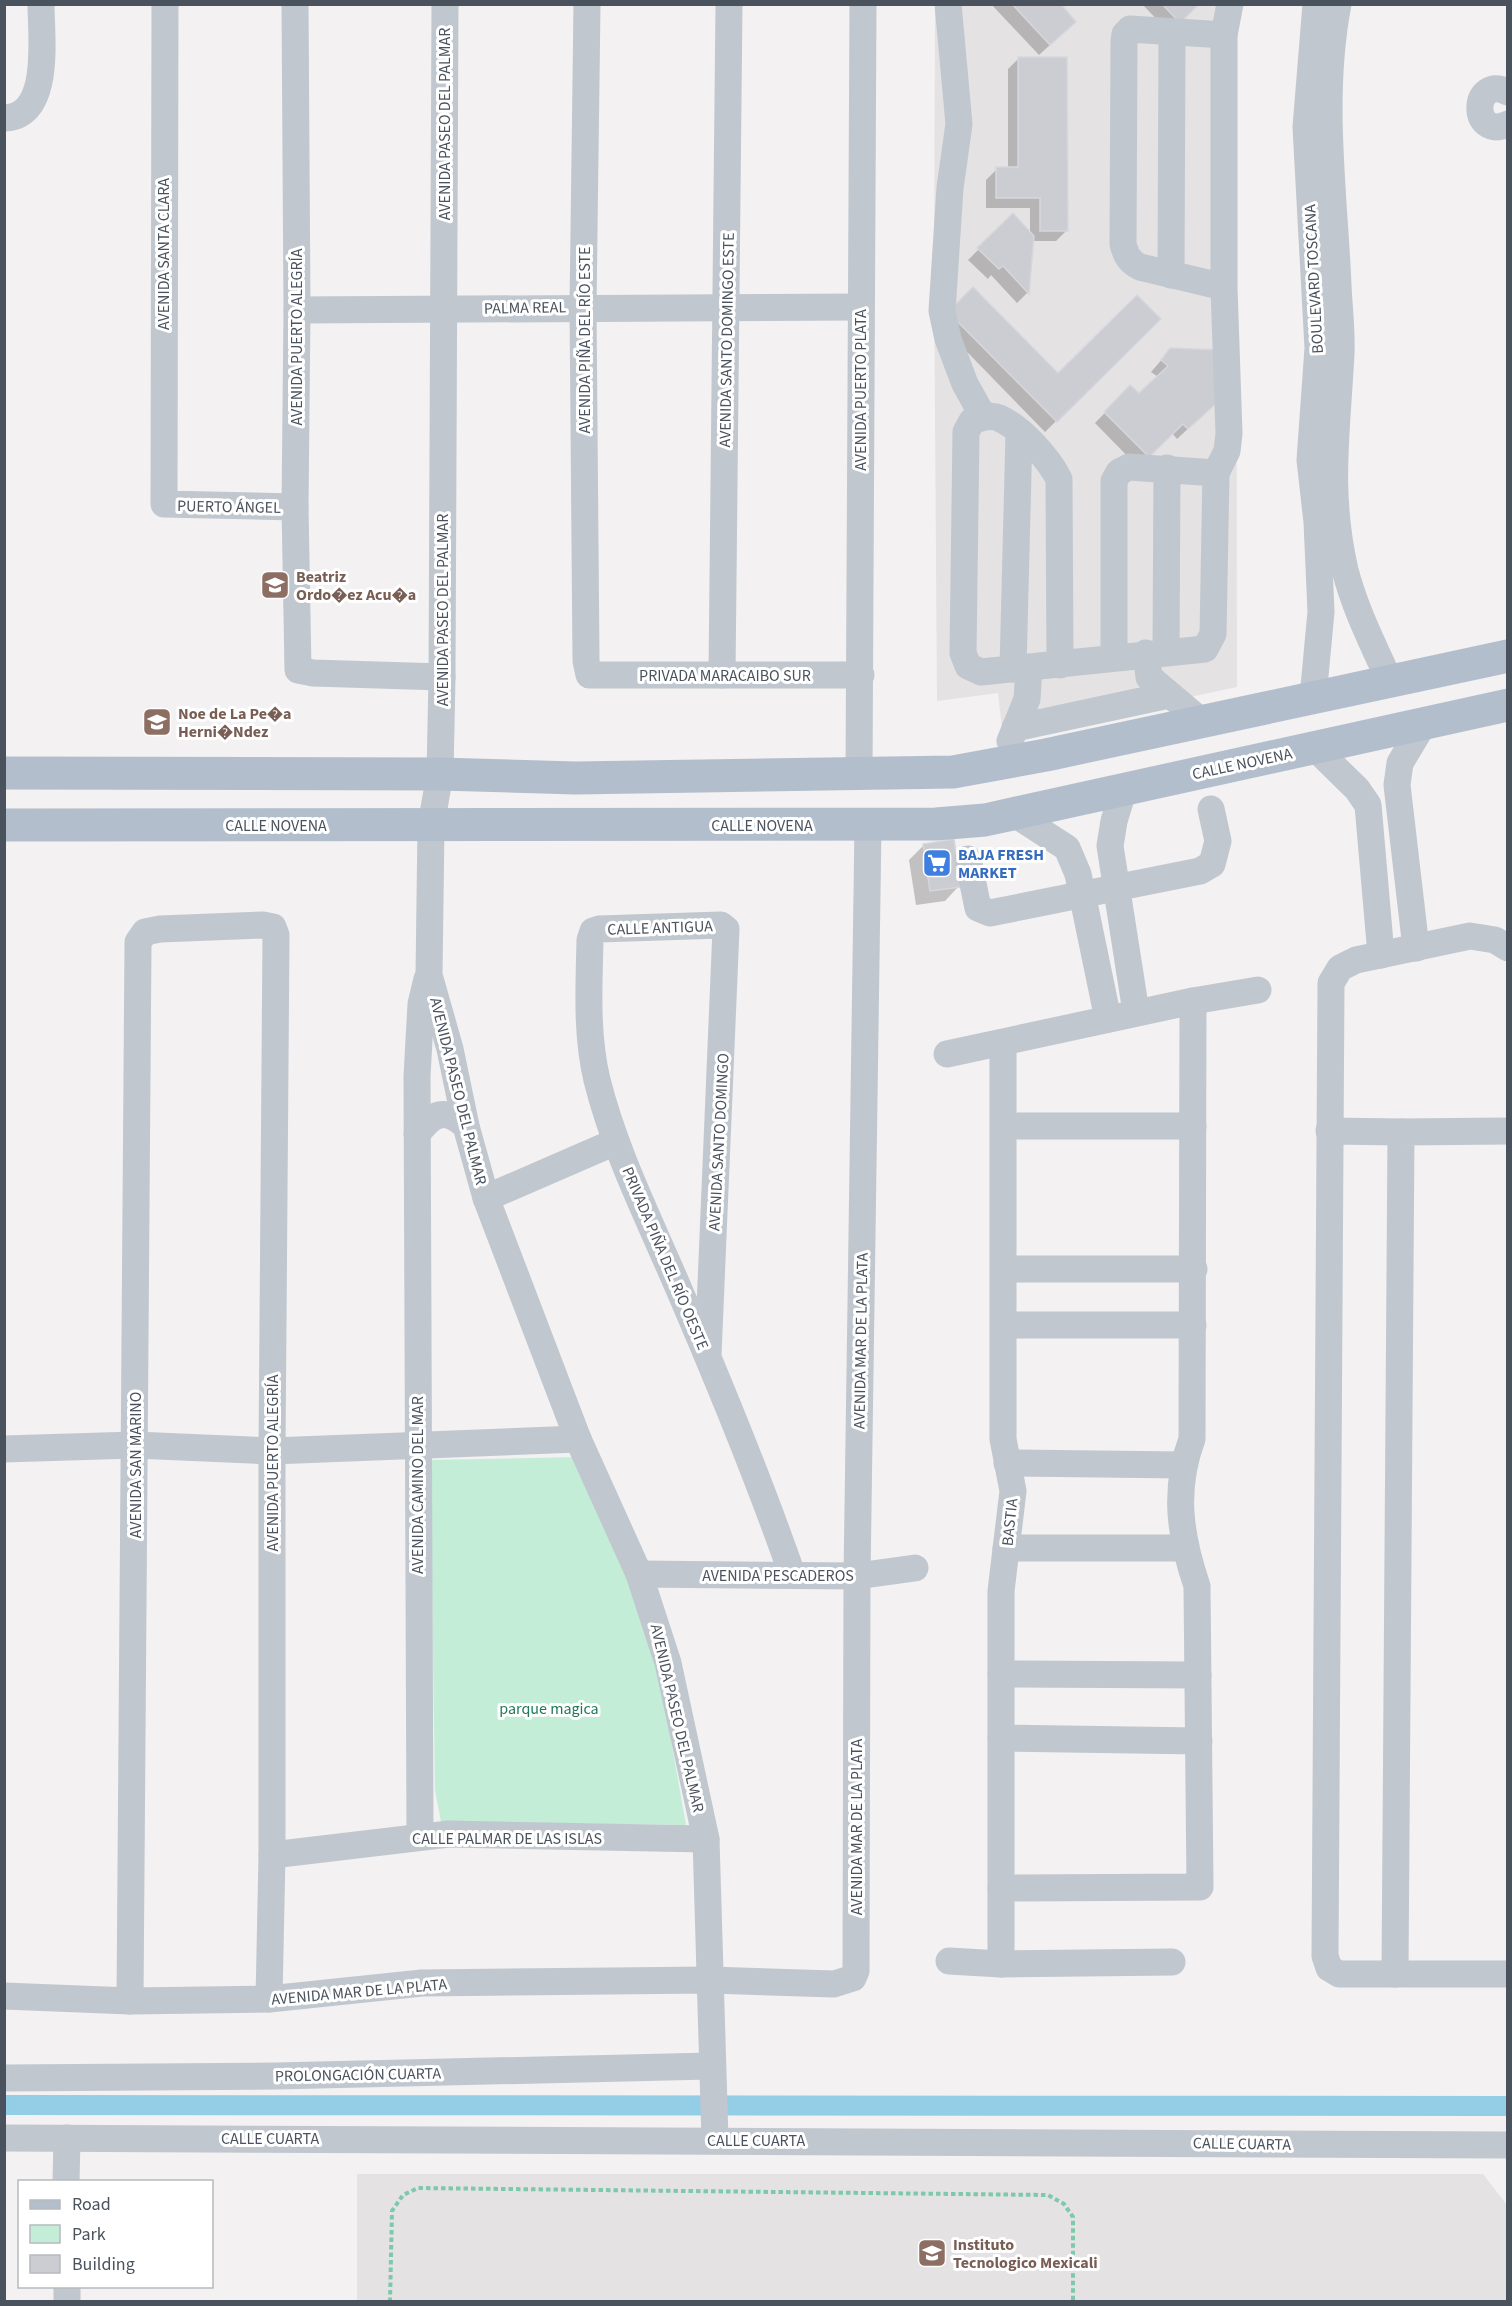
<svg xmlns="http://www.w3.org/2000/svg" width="1512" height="2306" font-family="'Source Sans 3',sans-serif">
<rect width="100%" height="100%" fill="#f3f1f1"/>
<g fill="#e4e2e2">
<path d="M935 5H1236L1237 687 1003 737 998 693 937 701 934 272Z"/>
<path d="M357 2174H1483L1507 2205V2301H357Z"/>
</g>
<path fill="#c4edd7" d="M578 1457 655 1650 686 1825 441 1822 435 1790 430 1460Z"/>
<g fill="#0003">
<path d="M991 4H1059L1063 33 1039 55Z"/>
<path d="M1142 4H1197L1169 32Z"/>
<path d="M1018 59 1066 231 1056 241H1032L1027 293 1017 303 991 275 988 279 968 260 1013 215 1030 233V208H986V180L997 169H1008V69Z"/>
<path d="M973 289 1058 375 1159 319 1045 432 939 323Z"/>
<path d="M1171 349 1208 410 1177 439 1172 433 1137 466 1095 423 1130 387 1139 395 1158 377 1151 372Z"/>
<path d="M924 845 959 886 945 901 916 905 909 860Z"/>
</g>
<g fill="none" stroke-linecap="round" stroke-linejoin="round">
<path stroke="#94cde6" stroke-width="20" d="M4 2105 1508 2106"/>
</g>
<g fill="#cbcdd3" stroke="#d5d7dc" stroke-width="1.5">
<path d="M1012 4H1061L1076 22 1050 45Z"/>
<path d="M1162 4H1199L1180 23Z"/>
<path d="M1018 57H1067L1068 231H1040V198H996V167H1018Z"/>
<path d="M1013 213 1034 236 1029 294 1003 266 999 269 977 248Z"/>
<path d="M973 287 1058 373 1137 295 1161 319 1057 422 948 312Z"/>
<path d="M1170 348 1220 350V400L1188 429 1183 424 1149 457 1104 412 1130 385 1139 393 1168 366 1161 360Z"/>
<path d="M954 839 961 887 930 891 923 844Z"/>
</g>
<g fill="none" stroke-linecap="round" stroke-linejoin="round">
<path stroke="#7ec8ab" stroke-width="4" stroke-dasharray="4.5 3" stroke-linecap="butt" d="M390 2302 392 2211 403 2195 418 2188 1048 2195 1064 2204 1073 2217V2302"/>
<g stroke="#c0c7ce" stroke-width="27">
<path d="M165 4 164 504 295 507"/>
<path d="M295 4 297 310 295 507 298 670 313 673 442 677"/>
<path d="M445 4 442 677 440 774 431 825 429 975 450 1049 466 1126 486 1198 578 1439 639 1574 668 1663 706 1839 715 2140"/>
<path d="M587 4 583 307 586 661 589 675H861"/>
<path d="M948 4 959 124 950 188 942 311 948 339 965 384 983 416"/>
<path d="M1338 4C1320 98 1334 192 1338 285 1339 308 1342 331 1341 354 1337 431 1327 492 1345 570 1355 609 1373 644 1389 680"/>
<path d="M1224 35 1230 4"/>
<path d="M1508 92C1471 74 1470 141 1508 124"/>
<path d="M4 118C52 117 41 37 41 4"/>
<path d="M1171 275 1172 33"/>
<path d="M297 310 860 307"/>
<path d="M1216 473 1227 451 1229 434 1224 287V35L1130 29 1125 34 1124 41 1123 244C1126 256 1130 262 1140 267L1224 287"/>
<path d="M1166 652 1167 468"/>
<path d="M1146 653 1149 677 1201 721"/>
<path d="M1060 665 1059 479C1048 458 1022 428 999 418 990 414 980 418 972 421L966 432 963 653 968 666 981 672 1205 649 1213 634 1216 473 1129 467 1119 472 1114 481V658"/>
<path d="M1013 669 1019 433"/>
<path d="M722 675 729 4"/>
<path d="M1313 697 1321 612 1317 522 1310 460 1318 348 1306 127 1316 4"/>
<path d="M1015 728 1169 695"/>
<path d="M1010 741 1027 699 1029 668"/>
<path d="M1314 747 1357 789 1368 805 1381 955"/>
<path d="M859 775 863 4"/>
<path d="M1124 788 1114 821 1110 846 1136 1012"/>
<path d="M1013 813 1067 848 1078 874 1108 1019"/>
<path d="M968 859 978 908 990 913 1200 871 1212 864 1218 841 1211 809"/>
<path d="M1416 948 1397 785 1400 763 1424 723"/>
<path d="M1508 948 1495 940 1470 936 1356 960 1340 968 1331 983 1325 1956 1329 1968 1339 1974H1508"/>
<path d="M1193 1001 1258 990"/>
<path d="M947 1054 1193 1001 1192 1439C1173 1490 1180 1536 1197 1586L1200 1887 1001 1888"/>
<path d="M1004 1126H1193"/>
<path d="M1329 1131 1401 1132"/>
<path d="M417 1134C433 1113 444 1107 466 1126"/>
<path d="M486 1198 615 1142"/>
<path d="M1004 1269H1194"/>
<path d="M1004 1325H1193"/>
<path d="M708 1355 726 929 721 925 599 929 593 931 590 940C589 987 586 1034 597 1080 615 1152 649 1219 678 1287 719 1382 758 1477 792 1574"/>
<path d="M4 1449 135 1445 272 1451 578 1439"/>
<path d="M1007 1463 1182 1465"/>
<path d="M1006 1548H1184"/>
<path d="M639 1574 857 1576 915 1568"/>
<path d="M1001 1674 1198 1675"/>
<path d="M1001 1738 1199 1741"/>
<path d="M420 1836 417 1076 421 1004 427 979"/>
<path d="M272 1855 449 1834 706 1839"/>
<path d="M949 1961 1001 1964 1172 1962"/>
<path d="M1001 1964V1591L1013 1491 1003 1439V1043"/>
<path d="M1395 1974 1401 1132 1508 1131"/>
<path d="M4 1996 130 2001 269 1999 422 1983 710 1980 834 1984 853 1978 856 1971 857 1576 868 825"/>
<path d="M130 2001 138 942 145 932 160 929 263 925 273 927 276 935 272 1451V1855L269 1999"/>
<path d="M4 2078 276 2076 711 2066"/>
<path d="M4 2138 1508 2145"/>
<path d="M66 2182 67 2138"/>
<path d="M67 2286V2302"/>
</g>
<g stroke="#b3becd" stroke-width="33">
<path d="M4 773 440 774 575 778 953 772 1046 755 1508 656"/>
<path d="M4 825 936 824 985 820 1508 705"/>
</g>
</g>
<defs>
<g id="school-square" transform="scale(1.5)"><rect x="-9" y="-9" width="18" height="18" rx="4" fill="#8d6e63" stroke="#fff"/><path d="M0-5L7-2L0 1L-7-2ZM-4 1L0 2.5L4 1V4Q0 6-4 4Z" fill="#fff"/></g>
<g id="supermarket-square" transform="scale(1.5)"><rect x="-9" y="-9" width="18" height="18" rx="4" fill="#3f7fe0" stroke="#fff"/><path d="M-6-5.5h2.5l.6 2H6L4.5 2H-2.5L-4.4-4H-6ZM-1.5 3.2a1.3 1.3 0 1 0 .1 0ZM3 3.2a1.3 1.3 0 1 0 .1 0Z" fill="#fff"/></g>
<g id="university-square" transform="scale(1.5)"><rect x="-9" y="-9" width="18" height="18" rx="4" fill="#8d6e63" stroke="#fff"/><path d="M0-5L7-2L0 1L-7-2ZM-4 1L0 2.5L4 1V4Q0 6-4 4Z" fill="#fff"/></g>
</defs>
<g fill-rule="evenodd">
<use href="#school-square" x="275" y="585"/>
<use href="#school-square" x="157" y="722"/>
<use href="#supermarket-square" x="937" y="863"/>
<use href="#university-square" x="932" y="2253"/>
</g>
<g text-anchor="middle" stroke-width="6" stroke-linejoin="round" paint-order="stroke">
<g font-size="16" fill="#4a525d" stroke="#fff">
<text transform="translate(444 124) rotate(-90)" y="6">AVENIDA PASEO DEL PALMAR</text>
<text transform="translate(163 254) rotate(-90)" y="6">AVENIDA SANTA CLARA</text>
<text transform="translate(1313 279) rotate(-93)" y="6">BOULEVARD TOSCANA</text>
<text transform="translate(525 307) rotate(-1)" y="6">PALMA REAL</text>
<text transform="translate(296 337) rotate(-90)" y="6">AVENIDA PUERTO ALEGRÍA</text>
<text transform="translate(584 340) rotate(-90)" y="6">AVENIDA PIÑA DEL RÍO ESTE</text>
<text transform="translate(726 340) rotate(-89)" y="6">AVENIDA SANTO DOMINGO ESTE</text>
<text transform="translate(860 390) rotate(-90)" y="6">AVENIDA PUERTO PLATA</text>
<text transform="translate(229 506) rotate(1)" y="6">PUERTO ÁNGEL</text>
<text transform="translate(442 610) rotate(-90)" y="6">AVENIDA PASEO DEL PALMAR</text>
<text x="725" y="681">PRIVADA MARACAIBO SUR</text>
<text transform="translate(1242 763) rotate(-12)" y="6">CALLE NOVENA</text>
<text x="276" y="831">CALLE NOVENA</text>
<text x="762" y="831">CALLE NOVENA</text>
<text transform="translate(660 927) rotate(-2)" y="6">CALLE ANTIGUA</text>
<text transform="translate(459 1091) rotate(76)" y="6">AVENIDA PASEO DEL PALMAR</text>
<text transform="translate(718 1142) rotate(-87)" y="6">AVENIDA SANTO DOMINGO</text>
<text transform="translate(666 1258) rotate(67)" y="6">PRIVADA PIÑA DEL RÍO OESTE</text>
<text transform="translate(860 1341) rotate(-89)" y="6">AVENIDA MAR DE LA PLATA</text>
<text transform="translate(272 1463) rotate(-90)" y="6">AVENIDA PUERTO ALEGRÍA</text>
<text transform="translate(135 1465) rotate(-90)" y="6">AVENIDA SAN MARINO</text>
<text transform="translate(417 1485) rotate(-90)" y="6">AVENIDA CAMINO DEL MAR</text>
<text transform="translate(1009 1522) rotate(-84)" y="6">BASTIA</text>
<text x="778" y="1581">AVENIDA PESCADEROS</text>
<text transform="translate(678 1718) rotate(77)" y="6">AVENIDA PASEO DEL PALMAR</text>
<text transform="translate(856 1827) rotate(-90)" y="6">AVENIDA MAR DE LA PLATA</text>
<text x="507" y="1844">CALLE PALMAR DE LAS ISLAS</text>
<text transform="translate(359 1991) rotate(-5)" y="6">AVENIDA MAR DE LA PLATA</text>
<text transform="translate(358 2074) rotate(-1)" y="6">PROLONGACIÓN CUARTA</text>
<text x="270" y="2144">CALLE CUARTA</text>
<text x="756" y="2146">CALLE CUARTA</text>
<text transform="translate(1242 2143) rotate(1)" y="6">CALLE CUARTA</text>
</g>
<g font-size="16" font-weight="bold" fill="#785e54" stroke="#fff" text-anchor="start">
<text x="296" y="582">Beatriz<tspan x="296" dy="18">Ordo�ez Acu�a</tspan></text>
<text x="178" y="719">Noe de La Pe�a<tspan x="178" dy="18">Herni�Ndez</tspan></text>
<text x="953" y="2250">Instituto<tspan x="953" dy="18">Tecnologico Mexicali</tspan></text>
</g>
<g font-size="16" font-weight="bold" fill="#366cbe" stroke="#fff" text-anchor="start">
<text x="958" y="860">BAJA FRESH<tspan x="958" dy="18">MARKET</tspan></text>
</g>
<g font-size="16" fill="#1f7a55" stroke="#fff">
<text x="549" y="1714">parque magica</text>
</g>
</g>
<rect width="1512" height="2306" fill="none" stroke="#4a525d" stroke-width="12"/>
<rect x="18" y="2180" width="195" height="108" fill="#ffffff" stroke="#b7babe" stroke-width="1.5"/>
<rect x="30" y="2200" width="30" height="9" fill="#b3becd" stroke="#b7babe" stroke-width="1.5"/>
<text x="72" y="2210" font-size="18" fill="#4a525d">Road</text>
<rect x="30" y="2225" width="30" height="18" fill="#c4edd7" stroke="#b7babe" stroke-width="1.5"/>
<text x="72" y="2240" font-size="18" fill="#4a525d">Park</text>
<rect x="30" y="2255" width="30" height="18" fill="#cbcdd3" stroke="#b7babe" stroke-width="1.5"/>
<text x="72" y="2270" font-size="18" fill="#4a525d">Building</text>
</svg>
